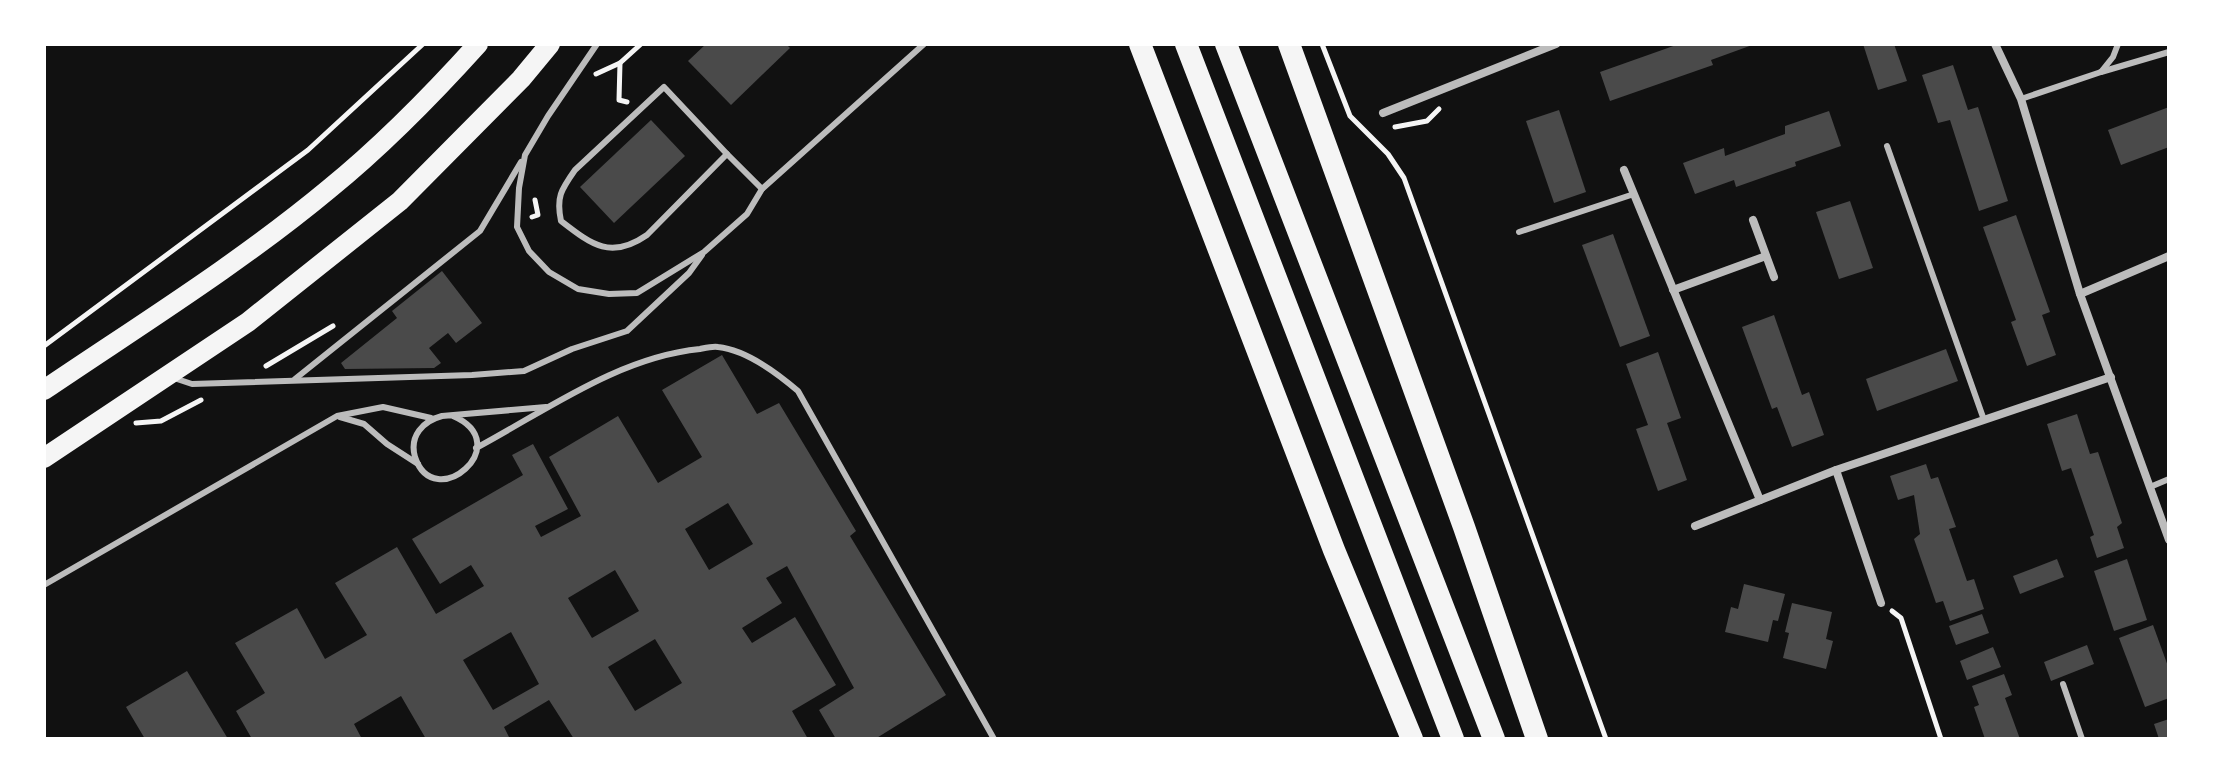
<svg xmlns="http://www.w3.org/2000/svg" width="2213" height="783" font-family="Rubik,sans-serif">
<rect width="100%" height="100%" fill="#111"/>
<g fill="#4a4a4a" fill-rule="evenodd">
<path d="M706 44H786L790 48 731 105 688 61Z"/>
<path d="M1679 44H1755L1711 60 1713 65 1610 101 1600 72Z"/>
<path d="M1863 44H1894L1907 81 1878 90Z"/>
<path d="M1953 65 1968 110 1978 107 2008 201 1979 211 1950 120 1938 123 1922 75Z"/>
<path d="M2169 107V147L2121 165 2108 130Z"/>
<path d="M1559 110 1586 192 1554 203 1526 121Z"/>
<path d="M1829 111 1841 146 1795 162 1796 166 1736 187 1734 180 1695 194 1683 163 1724 148 1725 156 1785 134V126Z"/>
<path d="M651 120 685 156 614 223 580 187Z"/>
<path d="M1850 201 1873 268 1839 279 1816 212Z"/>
<path d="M2016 215 2050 312 2042 315 2056 355 2027 366 2011 322 2016 320 1983 227Z"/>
<path d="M1613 234 1650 336 1620 347 1582 245Z"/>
<path d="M442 271 482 323 456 343 448 333 429 348 441 363 434 368 345 369 341 363 397 318 392 311Z"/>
<path d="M1774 315 1802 395 1809 392 1824 435 1792 447 1777 407 1772 409 1742 327Z"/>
<path d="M1946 349 1958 381 1877 411 1866 379Z"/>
<path d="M1658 352 1681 418 1667 423 1687 480 1658 491 1636 429 1648 425 1626 364Z"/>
<path d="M722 355 757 414 779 403 856 531 850 536 946 695 875 739H836L819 710 854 688 787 566 766 578 782 603 742 628 752 643 795 617 836 685 792 711 808 739H574L549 700 504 727 510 739H426L401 696 354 724 362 739H252L236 711 265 693 235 643 297 608 325 659 367 635 335 583 397 547 436 614 484 586 471 565 440 584 412 539 523 475 512 455 533 444 568 509 535 526 541 537 581 516 549 457 618 416 658 483 702 457 662 390ZM728 503 753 544 709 570 685 529ZM615 570 639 611 592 638 568 598ZM511 632 539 684 493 710 463 660ZM655 639 682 683 635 711 608 667Z"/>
<path d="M2077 414 2090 454 2098 452 2122 523 2117 527 2124 548 2097 558 2090 537 2094 535 2071 468 2062 471 2047 424Z"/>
<path d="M1926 464 1931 479 1938 477 1956 527 1949 529 1967 581 1974 579 1984 609 1950 621 1943 601 1936 603 1914 539 1920 534 1914 495 1898 500 1890 476Z"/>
<path d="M2057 559 2064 577 2020 594 2013 576Z"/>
<path d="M2127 559 2147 620 2114 631 2094 571Z"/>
<path d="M1744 584 1785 594 1778 621 1773 620 1768 642 1725 632 1731 607 1738 609Z"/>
<path d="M1792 603 1832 612 1826 639 1833 641 1826 669 1783 658 1789 633 1785 632Z"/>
<path d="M1982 614 1989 633 1956 645 1949 626Z"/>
<path d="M2153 625 2169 669V698L2145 707 2119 638Z"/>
<path d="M2087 645 2094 664 2051 681 2044 662Z"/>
<path d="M1993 647 2001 667 1967 680 1960 661Z"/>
<path d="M187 671 228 739H145L126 707Z"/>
<path d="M2004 674 2012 695 2005 698 2020 739H1985L1974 707 1979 705 1972 686Z"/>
<path d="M2169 719V739H2159L2154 724Z"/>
</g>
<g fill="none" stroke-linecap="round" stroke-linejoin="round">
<g stroke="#f5f5f5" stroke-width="5">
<path d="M1322 44 1350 116 1388 154 1404 178 1606 739"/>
<path d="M620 63 619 100 627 102"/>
<path d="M596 74 620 63 641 44"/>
<path d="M1395 127 1427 121 1439 109"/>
<path d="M532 217 538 215 535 200"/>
<path d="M44 346 308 150 423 44"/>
<path d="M266 366 333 326"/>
<path d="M136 423 161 421 201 400"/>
<path d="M1892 611 1901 618 1941 739"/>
</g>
<g stroke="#bcbcbc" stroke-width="6">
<path d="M597 44 548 116 525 155 519 188 517 227 529 251 549 272 578 289 609 294 637 293 704 252 747 214 762 189 924 44"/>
<path d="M2101 72 2169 52"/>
<path d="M664 87 727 154 647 235C611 260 592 245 561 221 556 197 561 190 575 170Z"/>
<path d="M2021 99 2101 72 2113 57 2118 44"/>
<path d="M1887 146 1984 420"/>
<path d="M727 154 762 189"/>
<path d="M1519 232 1634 194"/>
<path d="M174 378 192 384 472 375 524 371 572 349 627 331 689 273 702 255"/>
<path d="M295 379 480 231 521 162"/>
<path d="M453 416C518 444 434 515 415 457 409 436 423 421 442 416L546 407"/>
<path d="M340 417 364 424 387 444 418 464"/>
<path d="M476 448C547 410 619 357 700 349 705 348 713 346 718 347 747 350 777 373 798 391L994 739"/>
<path d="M2150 487 2169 479"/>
<path d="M44 585 337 416 383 407 431 418"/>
<path d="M2063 684 2082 739"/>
</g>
<g stroke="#bcbcbc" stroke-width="8">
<path d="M1995 44 2021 99 2080 294 2169 540"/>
<path d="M1383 113 1556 44"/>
<path d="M1624 170 1760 500"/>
<path d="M1753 220 1774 277"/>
<path d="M1673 290 1766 256"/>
<path d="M2080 294 2169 256"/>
<path d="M1836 470 1881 603"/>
<path d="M1695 526 1836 470 2111 377"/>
</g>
<g stroke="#f5f5f5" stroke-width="20">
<path d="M44 390C140 325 240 263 329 189 382 146 432 95 478 44"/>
<path d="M44 458 248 322 400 201 521 79 550 44"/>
</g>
<g stroke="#f5f5f5" stroke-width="22">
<path d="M1140 44 1334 550 1412 739"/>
<path d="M1186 44 1453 739"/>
<path d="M1226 44 1494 739"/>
<path d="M1289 44 1464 527 1537 739"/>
</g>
</g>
<rect width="2213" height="783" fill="none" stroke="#ffffff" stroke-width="92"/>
</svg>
